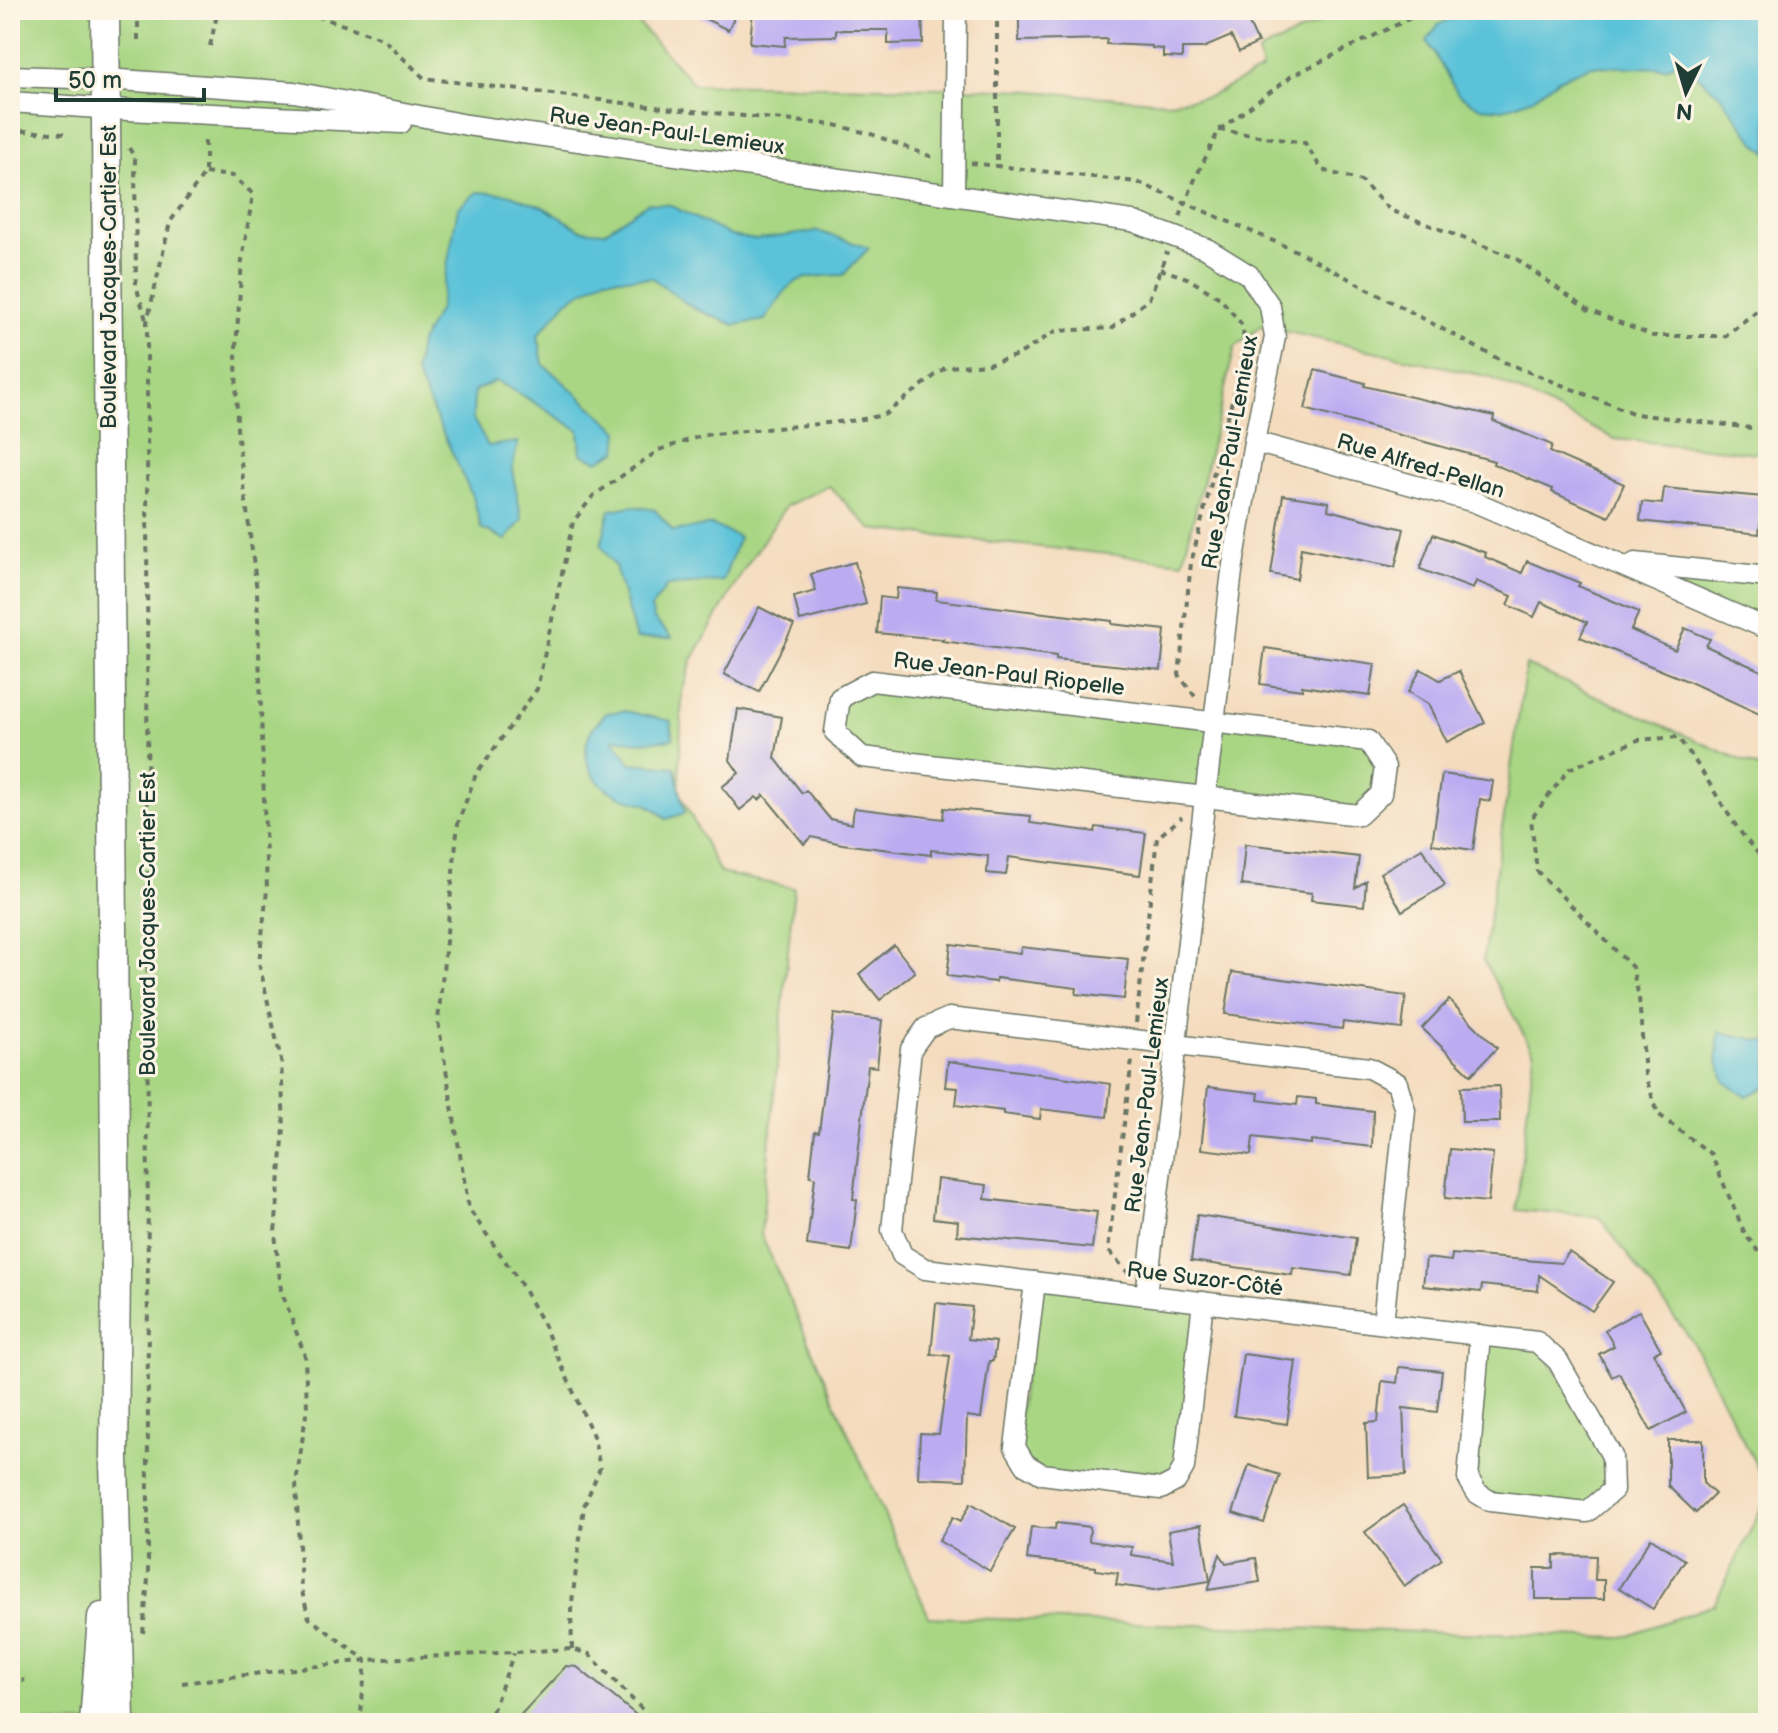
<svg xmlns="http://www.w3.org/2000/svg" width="1778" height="1733" font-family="'Balsamiq Sans',sans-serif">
<rect width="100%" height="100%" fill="#fcf5e5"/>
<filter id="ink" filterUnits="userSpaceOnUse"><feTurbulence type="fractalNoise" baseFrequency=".0125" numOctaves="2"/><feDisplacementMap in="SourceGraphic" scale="16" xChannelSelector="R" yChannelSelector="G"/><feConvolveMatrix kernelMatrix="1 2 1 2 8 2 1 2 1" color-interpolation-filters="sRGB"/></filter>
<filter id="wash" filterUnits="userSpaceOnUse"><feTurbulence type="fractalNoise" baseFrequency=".006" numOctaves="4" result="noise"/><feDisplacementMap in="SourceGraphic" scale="32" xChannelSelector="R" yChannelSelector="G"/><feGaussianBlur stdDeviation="1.8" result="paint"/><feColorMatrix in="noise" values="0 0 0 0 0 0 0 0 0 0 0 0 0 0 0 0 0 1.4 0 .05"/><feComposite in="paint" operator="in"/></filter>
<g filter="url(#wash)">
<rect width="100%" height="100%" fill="#f4dbbd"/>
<g fill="#a8d683" stroke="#648a5c" stroke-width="2">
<path d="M10 10H626L694 84 1007 89 1167 102 1209 97 1262 70 1258 52 1346 10H1768V454L1615 439 1490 377 1261 326 1235 347 1183 562 871 529 829 486 786 506 743 571 692 660 682 692 679 792 720 873 794 888 761 1234 929 1617 1620 1638 1714 1605 1768 1494V1723H10Z"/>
<path d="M1615 561 1768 577V629Z"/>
<path d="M1526 665 1768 772V1488L1692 1341 1599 1217 1516 1210 1534 1053 1483 960Z"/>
<path d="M872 681 1368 741 1385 767 1359 815 862 757 835 732 840 698Z"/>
<path d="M1035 1282 1203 1302 1176 1481 1042 1474 1015 1447Z"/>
<path d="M1480 1335 1537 1342 1612 1456 1613 1490 1587 1512 1477 1493Z"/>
</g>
<g fill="#5cc2d9" stroke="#3e8086" stroke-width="2">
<path d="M1468 10H1767L1768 153 1757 145 1722 97 1679 60 1666 68 1591 66 1559 79 1533 98 1504 109 1479 107 1458 94 1427 41 1438 25Z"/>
<path d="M477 192 508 194 543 207 581 230 604 232 648 203 670 205 731 236 756 240 817 231 869 248 843 275C790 278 795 276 765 320L735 325 693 308 652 278H605L567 301 538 335 543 364 619 431 617 451 598 461 581 454 579 430C551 414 525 395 496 381L474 391 473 419 488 446 518 442 512 470 522 520 506 540 481 528 474 500 415 372 420 343 439 309 458 208Z"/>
<path d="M632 506 655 510 673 531 712 525 739 537 723 581 667 586 651 608 654 619 672 638 636 639 615 566 601 545 610 510Z"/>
<path d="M624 711 671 721 673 739 641 742 613 739 631 763 675 767 685 813 666 819C643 796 641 807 617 795 593 784 579 758 590 733 593 726 601 719 606 713Z"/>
<path d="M1719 1032 1768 1042V1086L1747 1096 1725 1082 1717 1058Z"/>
</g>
<g id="blocks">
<g fill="#bbacf2">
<path d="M687 10H738L728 30Z"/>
<path d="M753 10H910V13L922 12 923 43 888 44V30H836V36L786 37 785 46 750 43Z"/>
<path d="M1033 10H1243L1258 43 1239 52 1231 36 1203 48H1182V58L1163 57V49L1152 48V46L1106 44 1107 39 1019 41V17H1033Z"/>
<path d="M1315 370 1365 383 1364 386 1494 416 1493 421 1552 445 1550 452 1624 484 1609 517 1552 492 1553 489 1493 464 1494 461 1305 409Z"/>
<path d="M1664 488 1763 497 1759 534 1640 521 1642 502 1662 504Z"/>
<path d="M1283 495 1329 502 1328 510 1404 529 1395 567 1301 548 1297 579 1271 574Z"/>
<path d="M1433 534 1486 553 1485 557 1522 573 1527 561 1580 583 1578 586 1639 612 1631 630 1675 650 1685 628 1710 639 1706 646 1768 674V718L1690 682 1580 637 1587 622 1541 602 1534 617 1508 605 1512 596 1476 581 1473 589 1420 569Z"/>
<path d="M855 562 866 604 800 621 794 597 816 591 811 574Z"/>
<path d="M897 588 937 592 936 600 1112 621V624L1165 630 1161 670 1056 659V656L942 641 943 639 877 633 880 597 896 599Z"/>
<path d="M759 607 794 625 759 692 724 674Z"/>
<path d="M1265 648 1375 664 1370 696 1302 686V690L1260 684Z"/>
<path d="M1421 669 1440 680 1459 671 1485 723 1447 742 1428 704 1408 692Z"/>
<path d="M738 709 782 717 775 758 802 793 806 790 830 819 852 824 854 808 943 819 944 808 1031 816 1030 823 1095 832 1096 827 1146 833 1140 875 1009 857 1006 875 987 873 988 856 931 850V855L842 844 812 837 804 844 764 795 759 800 756 797 740 810 722 787 739 773 730 760Z"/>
<path d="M1442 774 1493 781 1490 801 1480 799 1473 850 1432 844Z"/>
<path d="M1245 844 1359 857 1355 888 1366 881 1364 906 1311 900 1312 893 1241 885Z"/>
<path d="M1422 848 1445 885 1402 911 1380 873Z"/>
<path d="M951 944 1020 953 1021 947 1128 959 1124 999 1076 994 1077 988 996 978V982L947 976Z"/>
<path d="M894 945 915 972 880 1000 859 974Z"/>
<path d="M1232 972 1406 996 1402 1029 1343 1022 1342 1029 1225 1014Z"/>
<path d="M1449 1000 1497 1048 1471 1075 1422 1028Z"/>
<path d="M834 1014 882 1020 877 1067 868 1066 853 1199 857 1200 851 1251 807 1245 815 1177 810 1176 815 1131 819 1132Z"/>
<path d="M948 1061 1111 1084 1107 1117 1041 1109 1040 1119 1003 1114V1111L956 1105 958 1088 945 1087Z"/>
<path d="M1499 1086 1500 1122H1462L1461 1087Z"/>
<path d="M1208 1087 1259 1093 1258 1100 1297 1105 1298 1097 1316 1099V1104L1373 1111 1372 1147 1311 1140V1144L1253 1137 1251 1155 1201 1149Z"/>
<path d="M1450 1149 1493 1153 1488 1202 1445 1198Z"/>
<path d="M937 1179 987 1185 985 1199 1097 1212 1092 1248 957 1235 958 1221 933 1218Z"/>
<path d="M1197 1215 1356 1238 1351 1275 1293 1268 1292 1275 1191 1261Z"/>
<path d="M1569 1252 1613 1282 1592 1311 1539 1275 1538 1291 1482 1285 1481 1292 1423 1286 1426 1258 1451 1261 1452 1254 1561 1263Z"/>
<path d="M936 1303 972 1307 968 1339 996 1342 993 1361H989L981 1418 967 1416 965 1480 918 1478 920 1433 939 1434 950 1356 931 1354Z"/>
<path d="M1639 1311 1661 1350 1654 1353 1686 1412 1651 1431 1619 1373 1612 1377 1599 1354 1614 1346 1605 1330Z"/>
<path d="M1243 1354 1296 1361 1287 1424 1234 1416Z"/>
<path d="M1399 1367 1442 1371 1437 1412 1403 1408 1406 1475 1368 1477 1366 1423 1378 1422 1382 1381 1397 1383Z"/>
<path d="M1668 1440H1703V1483L1715 1494 1696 1513 1668 1486Z"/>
<path d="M1249 1465 1280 1475 1264 1523 1233 1513Z"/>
<path d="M971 1503 1015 1529 990 1571 939 1541 953 1517 961 1521Z"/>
<path d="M1403 1505 1442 1559 1404 1586 1365 1532Z"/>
<path d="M1056 1523 1090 1527 1089 1541 1132 1547 1131 1555 1173 1561 1168 1531 1201 1525 1210 1581 1154 1590 1116 1585 1118 1573 1096 1570V1567L1027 1559 1031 1527 1055 1529Z"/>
<path d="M1651 1538 1685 1560 1653 1609 1619 1588Z"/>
<path d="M1220 1554 1226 1563 1256 1558 1260 1582 1208 1590Z"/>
<path d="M1554 1555 1596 1556 1595 1580H1604V1599H1535V1568H1554Z"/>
<path d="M566 1666 577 1667 646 1723H513Z"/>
</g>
</g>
</g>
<g filter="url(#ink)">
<use href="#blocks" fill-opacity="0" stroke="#6a7464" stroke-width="2"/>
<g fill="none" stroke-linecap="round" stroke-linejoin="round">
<g stroke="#6a7464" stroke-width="23">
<g id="minor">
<path d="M10 76 106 79 294 92 467 125 1132 221 1207 249 1249 275 1270 306 1275 337 1254 442 1232 571 1146 1295"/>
<path d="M10 102 128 110 401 123"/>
<path d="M954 195 956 10"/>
<path d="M1254 442 1475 502 1768 629"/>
<path d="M1635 563 1768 577"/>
<path d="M872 681 1368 741 1385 767 1381 794 1359 815 862 757 835 732 840 698Z"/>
<path d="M1035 1282 1015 1447 1025 1464 1042 1474 1161 1489 1176 1481 1184 1467 1203 1302"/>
<path d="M1383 1323 1405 1110 1397 1083 1369 1068 949 1018 926 1028 911 1049 892 1230 902 1255 925 1269 1537 1342 1558 1361 1612 1456 1613 1490 1587 1512 1490 1501 1477 1493 1468 1478 1480 1335"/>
</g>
</g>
<g stroke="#6a7464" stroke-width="31">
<g id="secondary">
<path d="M105 10 116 1271 114 1457 120 1723"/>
<path d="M94 1723 102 1617"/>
</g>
</g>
<g stroke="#6a7464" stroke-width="4" stroke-dasharray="6 6" stroke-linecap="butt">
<path d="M138 10V45"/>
<path d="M307 10 314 15 382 38 424 78 672 109 835 125 871 134 935 158"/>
<path d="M509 10 520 15H536L537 10"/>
<path d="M997 10V168"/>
<path d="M210 46 218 10"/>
<path d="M10 130 65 134"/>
<path d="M1219 130 1305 143 1322 170 1361 181 1390 210 1515 258 1588 310 1653 336H1725L1768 302"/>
<path d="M129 148 135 158 136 285 146 320"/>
<path d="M971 163 1137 182 1301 253 1504 362 1635 414 1768 430"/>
<path d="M205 173 233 176 253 194 242 260 236 348 237 430 257 591 267 890 259 963 281 1060 284 1128 275 1233 281 1290 305 1356 307 1408 296 1483 301 1588 309 1618 366 1660 360 1723"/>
<path d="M1180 217 1195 179 1219 130 1293 75 1427 10"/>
<path d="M1160 269 1187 278 1220 298 1243 326 1244 353 1191 563 1179 675 1197 699"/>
<path d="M1768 863C1729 828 1711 777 1677 737L1638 740 1569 769 1531 819 1537 871 1632 967 1639 997 1645 1075 1658 1114 1711 1154 1745 1234 1768 1264"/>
<path d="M1136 1023 1157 838 1182 817"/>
<path d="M1129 1274 1108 1250 1132 1060"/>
<path d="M143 1633 148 1579 147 322 170 222 205 173V138"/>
<path d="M572 1649 571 1610 584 1506 600 1468 594 1438 543 1324 519 1281 469 1209 438 1021 458 823 476 774 537 689 573 522 593 496 659 450 704 435 858 420 884 415 946 367 988 364 1018 355 1056 331 1112 328 1149 299 1167 252"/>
<path d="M182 1683 366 1660 572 1649 589 1654 655 1723"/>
<path d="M10 1684 25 1680"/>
<path d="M488 1723 514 1653"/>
<path d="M1698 1723 1768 1719"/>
</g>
<use href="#minor" stroke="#fff" stroke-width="20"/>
<use href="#secondary" stroke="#fff" stroke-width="28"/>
</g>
</g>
<g text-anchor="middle" stroke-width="6" stroke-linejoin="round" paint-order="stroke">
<g font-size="22" fill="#1f3d34" stroke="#fcf5e5">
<text transform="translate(667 130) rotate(8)" y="8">Rue Jean-Paul-Lemieux</text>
<text transform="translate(108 277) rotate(-90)" y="8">Boulevard Jacques-Cartier Est</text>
<text transform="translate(1229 452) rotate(-80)" y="8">Rue Jean-Paul-Lemieux</text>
<text transform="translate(1421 465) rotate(17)" y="8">Rue Alfred-Pellan</text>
<text transform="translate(1009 673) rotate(7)" y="8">Rue Jean-Paul Riopelle</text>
<text transform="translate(147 924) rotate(-90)" y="8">Boulevard Jacques-Cartier Est</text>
<text transform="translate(1146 1095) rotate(-83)" y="8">Rue Jean-Paul-Lemieux</text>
<text transform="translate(1205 1278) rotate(7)" y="8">Rue Suzor-Côté</text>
</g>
</g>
<rect width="1778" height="1733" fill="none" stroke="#fcf5e5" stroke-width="40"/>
<g transform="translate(1686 92) rotate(185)" stroke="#fcf5e5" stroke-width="6" paint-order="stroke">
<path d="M0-6L14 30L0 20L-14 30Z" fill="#1f3d34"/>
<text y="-12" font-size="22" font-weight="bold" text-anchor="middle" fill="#1f3d34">N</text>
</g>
<path d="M56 88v12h148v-12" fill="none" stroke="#1f3d34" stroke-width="4"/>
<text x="68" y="88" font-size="24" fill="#1f3d34" stroke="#fcf5e5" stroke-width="6" paint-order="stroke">50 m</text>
</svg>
